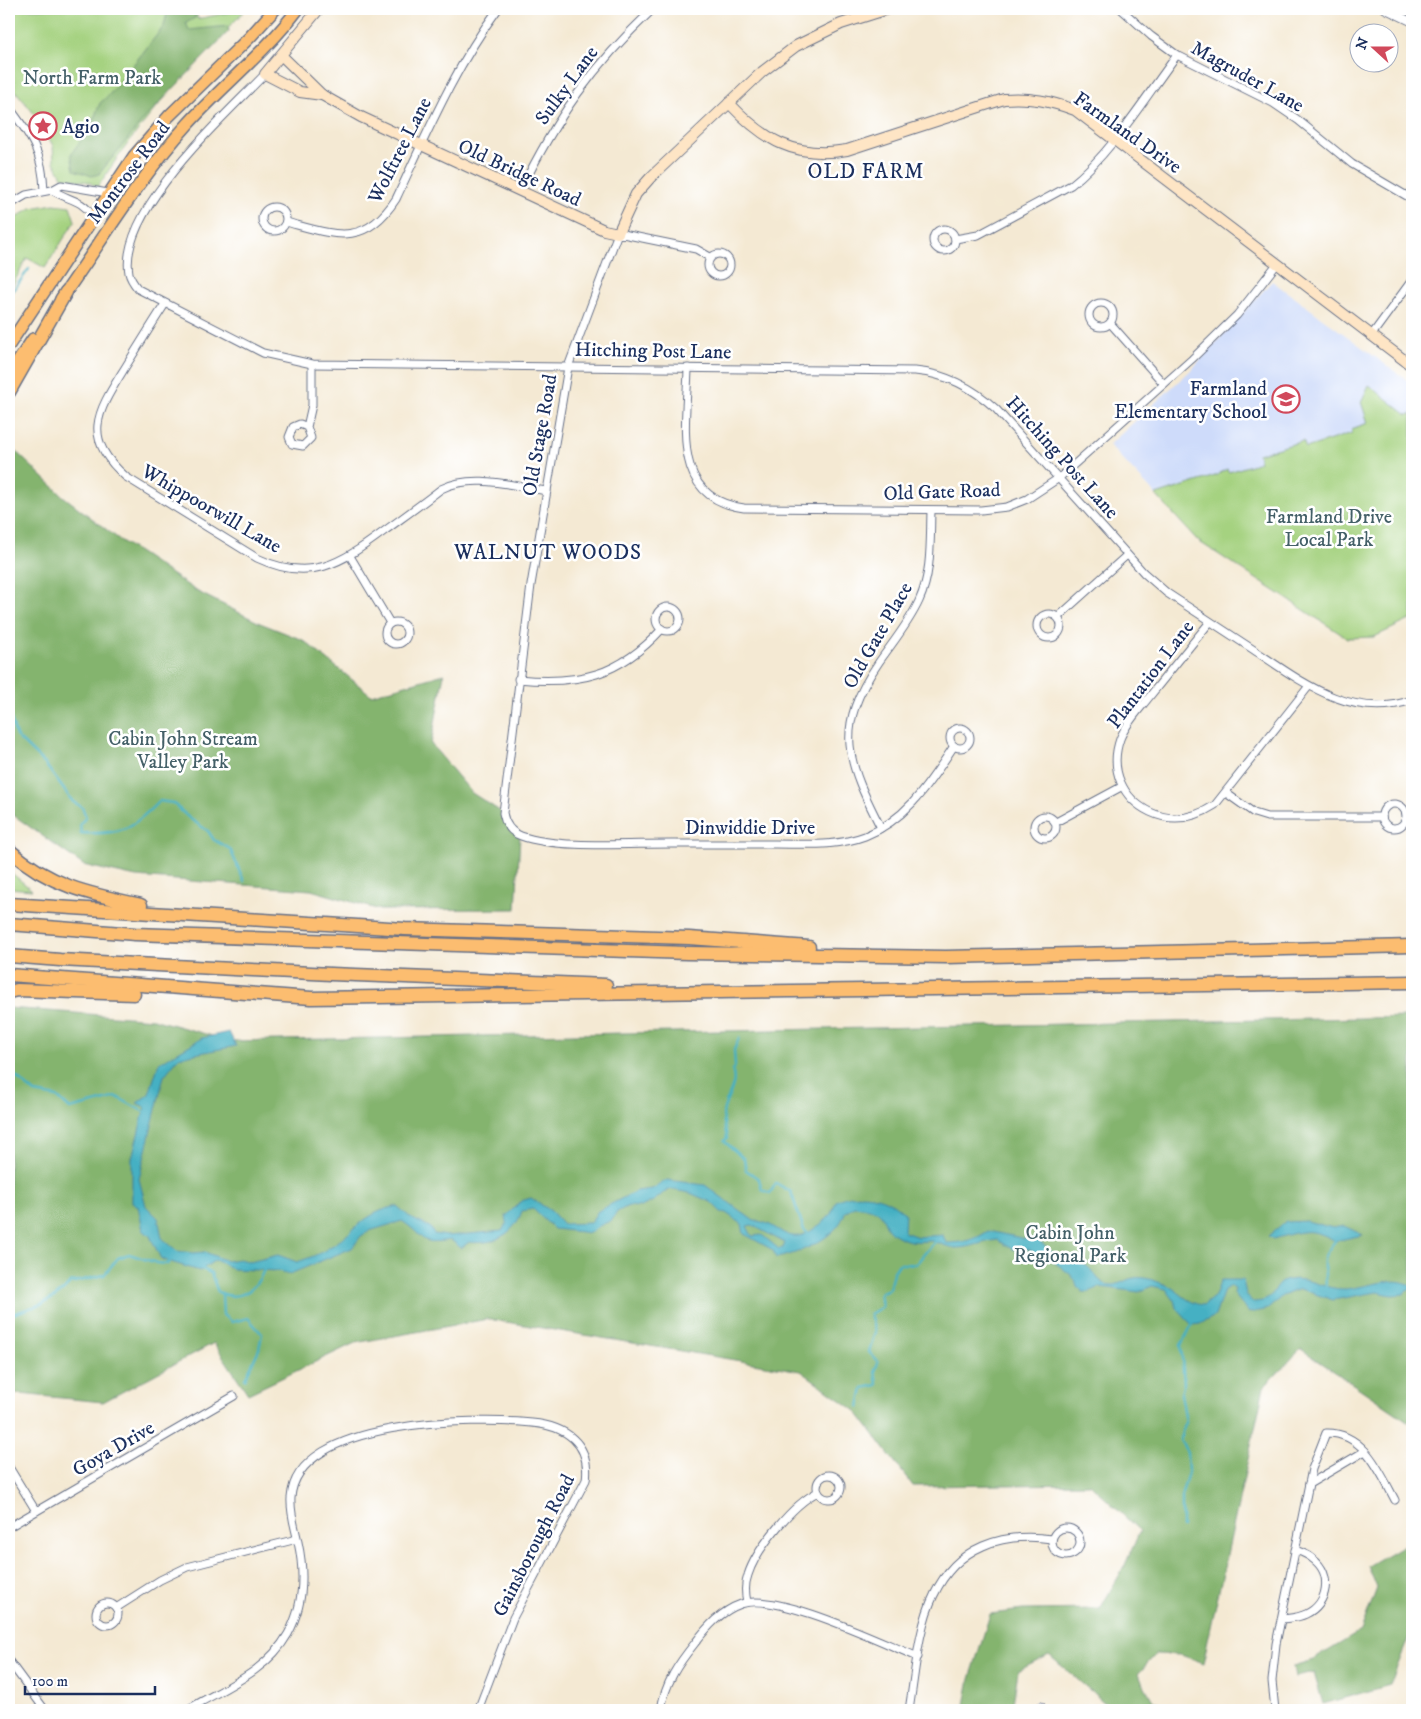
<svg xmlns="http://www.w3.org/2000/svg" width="1421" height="1719" font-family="'IM FELL DW Pica',serif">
<rect width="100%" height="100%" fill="#fff"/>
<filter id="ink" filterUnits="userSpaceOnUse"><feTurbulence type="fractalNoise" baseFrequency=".02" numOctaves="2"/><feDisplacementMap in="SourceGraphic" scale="10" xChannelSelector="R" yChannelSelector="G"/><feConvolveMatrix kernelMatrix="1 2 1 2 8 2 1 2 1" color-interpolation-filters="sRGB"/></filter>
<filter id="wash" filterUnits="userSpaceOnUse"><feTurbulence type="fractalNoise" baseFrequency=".0096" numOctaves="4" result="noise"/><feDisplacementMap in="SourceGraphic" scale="20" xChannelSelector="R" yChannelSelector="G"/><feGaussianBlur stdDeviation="1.12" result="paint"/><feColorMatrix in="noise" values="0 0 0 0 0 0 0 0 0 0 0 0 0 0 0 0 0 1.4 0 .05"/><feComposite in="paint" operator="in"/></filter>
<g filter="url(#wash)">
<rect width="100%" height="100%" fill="#f4e9d3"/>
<path fill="#cedbfa" d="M1272 281 1412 384V414L1156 495 1109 445 1192 369Z"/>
<g fill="#a5d280" stroke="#60806f">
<path d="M9 9H198L197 19 246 9C193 66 139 121 98 187L88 182 62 177 54 162 53 146 40 121 9 83Z"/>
<path d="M54 204 70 206 75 221 45 268 27 258 9 292V222L31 208Z"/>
<path d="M1369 385 1407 415 1412 414V619L1374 637 1347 638 1198 541 1156 495 1215 476 1227 469 1229 472 1260 462 1258 454 1303 441 1306 448 1352 433 1351 429 1368 423 1361 402Z"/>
<path d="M9 871 32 890 9 888Z"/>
</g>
<g fill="#84b46e" stroke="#507266">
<path d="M168 9H196L195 18 186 23 189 30 228 26 229 31 145 118 99 174 92 176 74 170 71 154 91 126 100 103 110 94 164 26Z"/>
<path d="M9 445 63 496 120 540 198 592 260 623 303 640 371 695 444 674 431 744 472 793 503 813 505 821 520 836 516 909 380 910 311 890 136 877 83 865 9 812Z"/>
<path d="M9 1008 153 1019 230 1041 1412 1017V1424L1301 1349 1264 1387 1203 1663 1181 1655 1156 1654 1138 1674 1153 1701 1193 1710H1113L1049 1655 1018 1671 1012 1710H964L970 1679 990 1614 1023 1610 1100 1609 1124 1567 1140 1531 1090 1484 913 1486 856 1411 801 1371 488 1319 355 1343 248 1394 214 1343 103 1402 9 1393Z"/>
<path d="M1402 1546H1412V1629L1390 1685 1323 1704 1314 1673 1295 1677 1293 1666 1313 1660 1361 1631 1377 1588 1368 1566Z"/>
</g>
<g fill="#45b0c3" stroke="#307090" fill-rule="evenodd">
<path d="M229 1032 236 1046 179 1057 164 1076 139 1179 146 1206 158 1218 162 1238 177 1251 193 1253 205 1252 227 1261 239 1259 250 1262 278 1255 297 1262C309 1258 320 1254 330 1247 358 1230 361 1214 397 1206L412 1219 430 1227 434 1234 447 1236 502 1231 507 1222 506 1216 521 1201 531 1198 551 1211 563 1224 590 1223 598 1211 636 1191 652 1189 667 1180 705 1185 754 1221C780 1221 786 1250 815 1228 828 1219 831 1217 836 1201 851 1193 873 1193 889 1202 895 1204 899 1210 905 1213L904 1232 918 1237 943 1235 946 1243C962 1243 975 1240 988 1231L1026 1239H1037C1041 1242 1045 1247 1049 1250 1060 1257 1076 1258 1088 1267 1096 1274 1099 1285 1112 1285 1120 1285 1126 1279 1134 1278 1144 1276 1155 1281 1164 1284 1179 1289 1186 1304 1204 1305L1215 1296 1221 1280H1243L1246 1294 1252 1302C1281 1302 1269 1283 1288 1280 1308 1276 1325 1290 1345 1289 1365 1288 1394 1274 1412 1286L1404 1294 1392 1295 1377 1292 1333 1300 1300 1289 1282 1296 1268 1309 1249 1313 1234 1294 1235 1289 1230 1286 1224 1290 1215 1316 1200 1324 1192 1325 1176 1308 1174 1300 1166 1289 1152 1286 1139 1292 1100 1287 1088 1292H1083L1077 1286 1075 1280 1070 1274 1046 1256H1040L1028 1249C1015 1252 1008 1248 998 1240 984 1241 971 1248 956 1248 946 1248 937 1240 927 1241 916 1242 908 1242 897 1236 875 1224 895 1209 854 1206L845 1212C839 1237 799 1254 776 1258L773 1250 744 1234 742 1224 726 1213 721 1212 711 1202 690 1193 668 1189 655 1200 641 1207 628 1206 617 1212 612 1220 599 1226 590 1233 554 1229 533 1209 522 1211C514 1235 493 1245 469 1242L461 1248 451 1240C416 1245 428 1238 402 1221L369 1231 361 1236 352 1248 290 1274 279 1271 233 1269 215 1260 200 1271 161 1259 150 1236 143 1230 138 1206 132 1202V1158L145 1107 137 1103 149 1094 159 1063 202 1038ZM752 1225 785 1243 783 1248 779 1249 762 1235 752 1236 747 1226Z"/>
<path d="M1307 1221 1333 1228 1344 1226 1363 1235 1335 1241C1311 1226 1299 1232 1273 1239L1268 1236 1285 1222Z"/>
</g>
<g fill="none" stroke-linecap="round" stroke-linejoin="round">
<g stroke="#45b0c3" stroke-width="2.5">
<path d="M9 296 29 269"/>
<path d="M9 712 16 736 45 764 73 802 82 807 86 817 80 824 81 833C121 835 132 829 159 801L173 803 189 818 208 831 214 840 230 849 244 881"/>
<path d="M739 1038 734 1050 735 1066 732 1070C738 1084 727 1096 724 1109 721 1117 726 1130 727 1138L724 1141 744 1159 746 1170 759 1179 762 1190 770 1193 776 1183 791 1192 804 1230 811 1235"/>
<path d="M9 1071 35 1093 57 1097 70 1109 117 1097 146 1113"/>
<path d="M200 1268 211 1273 218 1292C240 1302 255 1291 264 1270"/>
<path d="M1326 1288C1326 1262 1317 1263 1335 1241"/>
<path d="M222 1293 223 1315 232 1322 248 1318 262 1334 259 1349 245 1379"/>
<path d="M9 1315C31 1308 56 1302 70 1283L104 1275 118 1258 129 1254 157 1263 168 1264 170 1261"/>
<path d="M859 1407 863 1388 877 1385 875 1371 878 1362 869 1352 875 1332 870 1314 882 1307 880 1293 889 1289 893 1273 899 1264H916C924 1255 928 1248 936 1241"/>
<path d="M1182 1527V1493L1188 1472 1187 1453 1180 1438 1186 1422 1181 1394 1184 1383 1181 1345 1193 1323"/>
</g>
</g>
</g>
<g filter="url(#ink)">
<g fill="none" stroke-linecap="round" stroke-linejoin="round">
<g stroke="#677087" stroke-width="9">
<g id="street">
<path d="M1121 9 1151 36 1177 55 1273 103 1298 120 1352 164 1412 199"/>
<path d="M1385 9 1412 22"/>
<path d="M265 74C225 116 118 211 129 273 130 278 134 284 138 289L263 353 312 364 915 371C947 374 972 387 996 409L1144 573 1167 593C1196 612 1225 631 1254 650 1302 682 1352 721 1412 700"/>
<path d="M9 107C31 136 43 153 44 191"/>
<path d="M52 190C69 201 80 198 93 216"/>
<path d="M520 192C556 117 593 66 653 9"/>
<path d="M9 205 26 195 52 190 61 185 108 193"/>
<circle cx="274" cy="219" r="12"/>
<path d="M286 222C335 235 364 248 396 199 427 133 455 67 498 9"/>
<circle cx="944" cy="240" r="11"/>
<path d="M955 239 978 235 1071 185C1111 154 1146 96 1177 55"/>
<circle cx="719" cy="265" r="11"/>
<path d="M710 257 696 249 618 233 568 367 531 585 503 813C505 824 510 832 521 836 561 850 636 843 680 844 711 844 743 844 775 844 804 844 836 847 865 836 908 819 929 783 954 746"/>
<circle cx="1101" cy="315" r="12"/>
<path d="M165 304C152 324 139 345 126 366 99 410 79 436 126 477L257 558C310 583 340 564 383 532 402 518 422 504 441 489 473 473 513 486 547 491"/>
<path d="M1110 323 1164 384"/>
<path d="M1371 336 1412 280"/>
<path d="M688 368C687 423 669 498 744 508L981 510 1007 507 1027 499 1059 478 1192 359 1237 315 1277 264"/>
<path d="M307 427 300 424 293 427 289 437 292 444 303 446 311 438 307 427 312 405V364"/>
<path d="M350 556 390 623"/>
<circle cx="668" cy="619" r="12"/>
<circle cx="1049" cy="626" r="12"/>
<path d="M1058 617 1127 555"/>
<path d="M1210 622C1190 646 1170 671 1150 696 1140 709 1126 723 1120 739 1109 770 1123 799 1150 812 1173 823 1195 818 1215 805L1309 686"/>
<circle cx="396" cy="633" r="11"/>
<path d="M518 679C579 685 619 676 662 629"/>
<circle cx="960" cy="738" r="10"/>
<path d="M1226 793 1254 813 1267 817H1382"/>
<circle cx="1394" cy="816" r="12"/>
<circle cx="1045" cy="827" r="11"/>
<path d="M1056 822 1121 787"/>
<path d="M881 828C847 761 833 729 879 662 893 642 909 623 919 601 932 573 930 541 931 511"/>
<path d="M9 1467 36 1511"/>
<circle cx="829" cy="1487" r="12"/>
<path d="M1309 1484 1365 1451"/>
<path d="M9 1527 234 1396"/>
<circle cx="1066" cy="1542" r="14"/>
<path d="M747 1602C745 1593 745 1583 748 1575 756 1549 794 1503 818 1492"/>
<circle cx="107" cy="1614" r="11"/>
<path d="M116 1608 160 1580 187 1567 297 1539"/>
<path d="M1282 1619C1290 1618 1298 1618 1306 1614 1328 1604 1333 1574 1313 1559 1308 1554 1301 1552 1295 1550"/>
<path d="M9 1661 45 1710"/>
<path d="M187 1710C223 1688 266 1673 288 1634 304 1605 305 1574 298 1542 295 1527 290 1513 291 1498 296 1418 475 1418 532 1423 565 1426 591 1443 586 1480L513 1618 478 1710"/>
<path d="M661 1710C665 1683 678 1664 695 1643 707 1627 721 1611 741 1604 776 1591 881 1642 918 1657"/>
<path d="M909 1710C915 1675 918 1627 934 1595 957 1546 1002 1532 1052 1539"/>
<path d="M1040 1710 1041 1706"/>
<path d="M1275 1710 1272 1681 1276 1644 1312 1469 1326 1433C1364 1432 1380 1472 1395 1500"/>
</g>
</g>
<g stroke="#677087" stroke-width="12">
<g id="secondary">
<path d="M319 9 265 74 300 92 322 95"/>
<path d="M282 56 322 95 361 117 604 230 618 233 636 194 651 177 762 72 796 46 841 24 888 9"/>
<path d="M729 103C764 140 795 159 847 150L1004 99C1030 97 1050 101 1075 110L1412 366"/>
</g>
</g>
<g stroke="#677087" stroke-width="14">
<g id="primary">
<path d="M61 299C102 241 139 178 188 124 223 85 266 52 298 9"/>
<path d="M9 345 134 156 169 116 250 37 275 9"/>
<path d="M9 375 33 339"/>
</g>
</g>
<g stroke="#677087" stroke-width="15">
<g id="highway">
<path d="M9 392 66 292"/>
<path d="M9 850C50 886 89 894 141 905"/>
<path d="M9 904 405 929 689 938 809 947"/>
<path d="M9 924 135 934 687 953 946 957 1412 946"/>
<path d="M9 956 60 960 331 974 606 985"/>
<path d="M9 975 311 998 1412 982"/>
<path d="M9 992 17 990 134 994"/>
</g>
</g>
<use href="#street" stroke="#fff" stroke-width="7"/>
<use href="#secondary" stroke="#fee5c5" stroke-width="10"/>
<use href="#primary" stroke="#fcbd6f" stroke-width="11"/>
<use href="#highway" stroke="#fcbd6f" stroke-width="12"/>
</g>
</g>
<defs>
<g id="sight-ring" transform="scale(1.4375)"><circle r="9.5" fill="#fff" stroke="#d1495b" stroke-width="1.5"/><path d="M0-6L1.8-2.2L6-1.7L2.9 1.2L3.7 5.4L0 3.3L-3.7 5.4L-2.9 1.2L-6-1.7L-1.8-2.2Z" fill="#d1495b"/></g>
<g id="school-ring" transform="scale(1.4375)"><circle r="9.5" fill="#fff" stroke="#d1495b" stroke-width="1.5"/><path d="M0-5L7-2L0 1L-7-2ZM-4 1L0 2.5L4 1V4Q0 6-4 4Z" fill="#d1495b"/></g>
</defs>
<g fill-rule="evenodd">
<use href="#sight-ring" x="43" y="126"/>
<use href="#school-ring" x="1286" y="399"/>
</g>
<g text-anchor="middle" stroke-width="5" stroke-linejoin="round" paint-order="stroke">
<g font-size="20" fill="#1b2f5e" stroke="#fff">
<text transform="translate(1248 76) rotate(29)" y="7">Magruder Lane</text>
<text transform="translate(566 85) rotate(-54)" y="7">Sulky Lane</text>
<text transform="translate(1128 132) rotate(35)" y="7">Farmland Drive</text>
<text transform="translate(399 150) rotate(-63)" y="7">Wolftree Lane</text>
<text transform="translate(128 172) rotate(-53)" y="7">Montrose Road</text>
<text transform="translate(520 172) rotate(25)" y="7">Old Bridge Road</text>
<text transform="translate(653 350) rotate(1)" y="7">Hitching Post Lane</text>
<text transform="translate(539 435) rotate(-80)" y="7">Old Stage Road</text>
<text transform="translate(1063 457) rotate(48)" y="7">Hitching Post Lane</text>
<text transform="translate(942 491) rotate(-2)" y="7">Old Gate Road</text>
<text transform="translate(212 508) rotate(30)" y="7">Whippoorwill Lane</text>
<text transform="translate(877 635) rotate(-60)" y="7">Old Gate Place</text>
<text transform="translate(1150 674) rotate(-53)" y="7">Plantation Lane</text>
<text x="750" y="834">Dinwiddie Drive</text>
<text transform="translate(113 1448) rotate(-30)" y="7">Goya Drive</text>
<text transform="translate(533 1545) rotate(-63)" y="7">Gainsborough Road</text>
</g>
<g font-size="20" fill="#446068" stroke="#fff">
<text x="92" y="84">North Farm Park</text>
<text x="1329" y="523">Farmland Drive<tspan x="1329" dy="23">Local Park</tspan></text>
<text x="183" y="745">Cabin John Stream<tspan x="183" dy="23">Valley Park</tspan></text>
<text x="1070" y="1239">Cabin John<tspan x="1070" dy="23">Regional Park</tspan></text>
</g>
<g font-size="20" fill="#1b2f5e" stroke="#fff" text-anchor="start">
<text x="62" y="133">Agio</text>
<text x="1267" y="395" text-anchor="end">Farmland<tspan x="1267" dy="23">Elementary School</tspan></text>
</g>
<g font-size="21" letter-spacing="1" fill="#1b2f5e" stroke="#fff">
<text x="866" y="178">OLD FARM</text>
<text x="548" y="559">WALNUT WOODS</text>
</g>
</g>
<rect width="1421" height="1719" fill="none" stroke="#fff" stroke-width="30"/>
<g transform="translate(1374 48) rotate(291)"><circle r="24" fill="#ffffff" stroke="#a4acbf"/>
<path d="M0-4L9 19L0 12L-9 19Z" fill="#d1495b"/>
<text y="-8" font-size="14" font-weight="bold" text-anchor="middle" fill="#1b2f5e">N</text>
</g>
<path d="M25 1686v8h130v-8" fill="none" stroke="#1b2f5e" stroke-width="2.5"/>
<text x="32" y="1686" font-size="15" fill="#1b2f5e" stroke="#ffffff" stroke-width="4" paint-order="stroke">100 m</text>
</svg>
